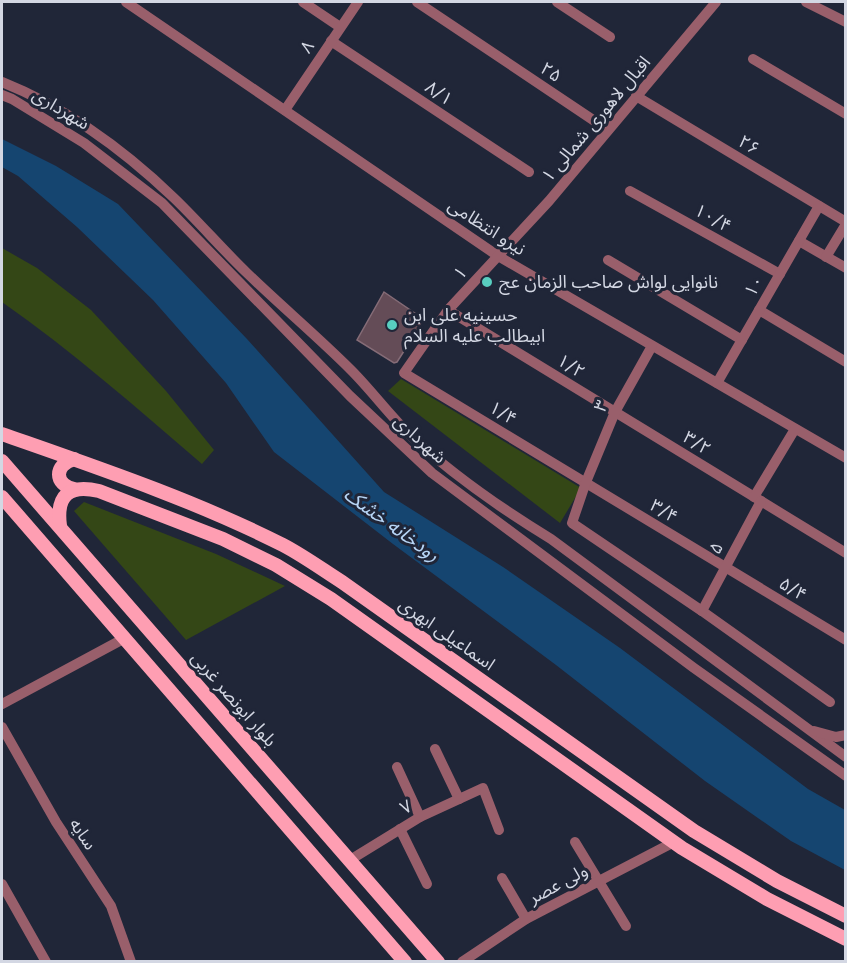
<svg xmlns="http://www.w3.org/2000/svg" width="847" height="963" font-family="'Varela Round','Noto Sans Arabic',sans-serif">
<rect width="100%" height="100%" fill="#202638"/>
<g fill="#344716">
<path d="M2 248 37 268 91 310 166 391 214 450 202 464C137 408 72 351 2 302Z"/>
<path d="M401 379 581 488 560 523 388 391Z"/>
<path d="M84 502 216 554 285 586 186 640 74 511Z"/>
</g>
<path fill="#154570" d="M2 139 56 166 118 204 247 339 384 492 503 567 620 648 808 789 845 810V870L791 841 705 781 556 665 393 544 274 452 226 383 153 300 77 227 18 176 2 167Z"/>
<path fill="#644c57" stroke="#856c77" stroke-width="1.5" d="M384 292 419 316 422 323 397 362 394 363 357 340Z"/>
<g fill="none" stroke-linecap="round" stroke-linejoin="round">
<g stroke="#995f6b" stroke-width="10">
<path d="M126 2 498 256 846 458"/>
<path d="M303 2 340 27"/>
<path d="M417 2 608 130"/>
<path d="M557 2 610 37"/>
<path d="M716 2 549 201 448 310 404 373 846 640"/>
<path d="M806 2 846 22"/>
<path d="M331 41 529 172"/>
<path d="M753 59 846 114"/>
<path d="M2 82C67 108 124 150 174 198 199 222 222 249 247 273 281 306 317 336 351 370 372 391 390 416 412 437 454 476 502 509 551 539L846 757"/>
<path d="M2 95 12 99 84 143 162 203 350 396 432 473 694 668 846 776"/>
<path d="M636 96 846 222"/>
<path d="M285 110 358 2"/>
<path d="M630 191 780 274"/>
<path d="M799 241 846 268"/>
<path d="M826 257 846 224"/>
<path d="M608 260 742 340"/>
<path d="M448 310 846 553"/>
<path d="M759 310 846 362"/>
<path d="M652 346 615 412 586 482 572 523 702 611 830 702"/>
<path d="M717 383 819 206"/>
<path d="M754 497 795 429"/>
<path d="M702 611 761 501"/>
<path d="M2 704 125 638"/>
<path d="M2 727 56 822 111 906 131 962"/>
<path d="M814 731 836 737 846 735"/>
<path d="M435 749 459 799"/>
<path d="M397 767 420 817"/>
<path d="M400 829 427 884"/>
<path d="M575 842 626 926"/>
<path d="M350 860 420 817 483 788 499 830"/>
<path d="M502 878 526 919"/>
<path d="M2 884 46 962"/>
<path d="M462 962 526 919 674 842"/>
</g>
<g stroke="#fe9eb2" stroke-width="14">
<path d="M2 434C96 467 194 500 283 545 304 556 323 570 342 582L694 831 777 881 846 916"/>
<path d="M74 459C54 465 54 484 74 489"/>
<path d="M2 461 438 962"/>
<path d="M2 497 405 962"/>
<path d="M60 526C56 495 69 484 99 491L223 539 276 565 331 599 682 848 767 899 846 939"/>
</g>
</g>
<g fill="#58cec0" stroke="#202638" stroke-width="2">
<circle cx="487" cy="282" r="6"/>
<circle cx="392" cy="325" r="6"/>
</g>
<g text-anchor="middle" stroke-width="6" stroke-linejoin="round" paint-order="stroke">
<g font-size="18" fill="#d3d7e3" stroke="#202638">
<text transform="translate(307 47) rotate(-56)" y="6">۸</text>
<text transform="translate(551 72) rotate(34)" y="6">۲۵</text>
<text transform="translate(439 93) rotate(34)" y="6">۸/۱</text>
<text transform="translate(61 109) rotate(31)" y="6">شهرداری</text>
<text transform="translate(596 119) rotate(-50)" y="6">اقبال لاهوری شمالی ۱</text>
<text transform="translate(749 145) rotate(31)" y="6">۲۶</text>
<text transform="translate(713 218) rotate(29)" y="6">۱۰/۴</text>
<text transform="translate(487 227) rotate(33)" y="6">نیرو انتظامی</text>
<text transform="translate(460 273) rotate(-47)" y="6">۱</text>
<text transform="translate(754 286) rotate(-60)" y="6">۱۰</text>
<text transform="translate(571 366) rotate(32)" y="6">۱/۲</text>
<text transform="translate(601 406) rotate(-64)" y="6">۳</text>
<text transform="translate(503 413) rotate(31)" y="6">۱/۴</text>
<text transform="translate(420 439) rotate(42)" y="6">شهرداری</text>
<text transform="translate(697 443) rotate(32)" y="6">۳/۲</text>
<text transform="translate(664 511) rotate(31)" y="6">۳/۴</text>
<text transform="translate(716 548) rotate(-61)" y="6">۵</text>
<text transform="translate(793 589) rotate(31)" y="6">۵/۴</text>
<text transform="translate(447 634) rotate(35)" y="6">اسماعیلی ابهری</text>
<text transform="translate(234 699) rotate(49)" y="6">بلوار ابونصر غربی</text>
<text transform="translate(406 807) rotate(-30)" y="6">۷</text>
<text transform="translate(83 834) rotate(56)" y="6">سایه</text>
<text transform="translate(558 884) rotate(-28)" y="6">ولی عصر</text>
</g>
<g font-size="18" fill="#d3d7e3" stroke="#202638" text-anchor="start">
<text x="499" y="288">نانوایی لواش صاحب الزمان عج</text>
<text x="404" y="321">حسینیه علی ابن<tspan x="404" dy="21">ابیطالب علیه السلام</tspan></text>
</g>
<g font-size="20" font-style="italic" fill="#b6d5f6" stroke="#202638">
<text transform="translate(392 524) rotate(36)" y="7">رودخانه خشک</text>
</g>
</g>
<rect width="847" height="963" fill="none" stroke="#d3d7e3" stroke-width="6"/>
</svg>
